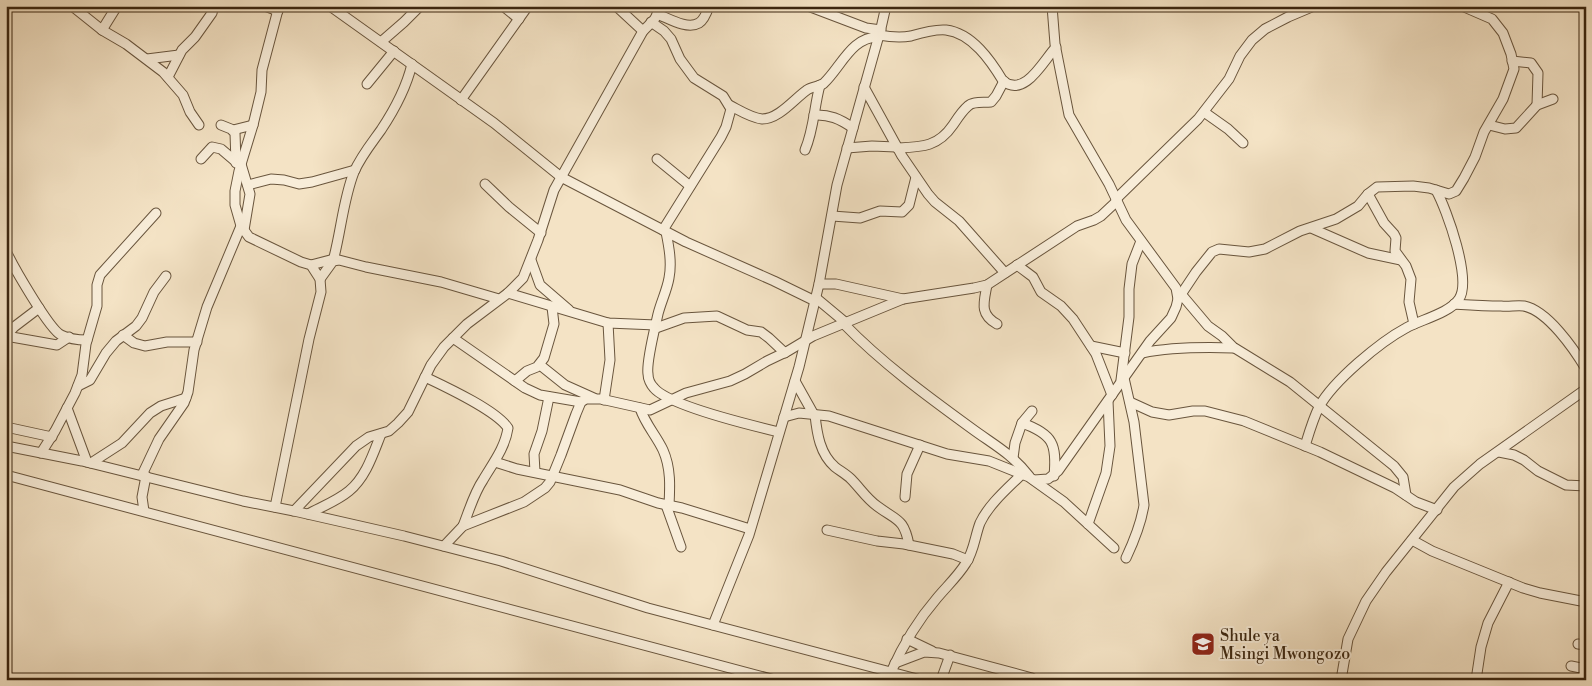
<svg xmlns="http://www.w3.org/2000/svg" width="1592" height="686" font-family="'Libre Bodoni',serif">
<rect width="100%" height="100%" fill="#f4e3c5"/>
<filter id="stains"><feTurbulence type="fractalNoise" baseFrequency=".004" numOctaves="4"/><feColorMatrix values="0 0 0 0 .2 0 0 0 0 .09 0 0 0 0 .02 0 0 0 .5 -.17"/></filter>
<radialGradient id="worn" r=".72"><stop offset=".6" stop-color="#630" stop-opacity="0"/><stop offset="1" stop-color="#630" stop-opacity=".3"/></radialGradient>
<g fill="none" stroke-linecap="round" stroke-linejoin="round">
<g stroke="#69553d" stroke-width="11">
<g id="minor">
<path d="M72 6 102 30 126 44 163 72 183 95 190 112 199 125"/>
<path d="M265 6 278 11"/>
<path d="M330 6 494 123 561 177 686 242 774 281 815 301"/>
<path d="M503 6 519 19"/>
<path d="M616 6 643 31"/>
<path d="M808 6 866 28 881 30"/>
<path d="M657 14C668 18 687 30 699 23 704 20 707 12 709 6"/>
<path d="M651 22 664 31 671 39 680 59 694 78 723 96 731 109 726 127 721 137 663 230"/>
<path d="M102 30 117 6"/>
<path d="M879 35C890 37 900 38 911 36 921 33 934 29 946 30 972 33 991 61 1003 81 1025 98 1043 61 1056 47"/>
<path d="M381 42 404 22 420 6"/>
<path d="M147 59 179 55"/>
<path d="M1512 61 1531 63 1538 73 1537 105"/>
<path d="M168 77 182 50 195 37 212 13 214 6"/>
<path d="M367 84 394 51"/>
<path d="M864 87 902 156 928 194 935 202 959 221 1005 273"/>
<path d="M461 100 528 6"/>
<path d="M729 105C739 110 751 118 762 119 779 119 794 99 807 90 812 86 820 87 824 83 841 67 852 36 879 37"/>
<path d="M1204 112 1228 129 1243 143"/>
<path d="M814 115C829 114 840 119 853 128"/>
<path d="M221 125 231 129 235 133 236 163"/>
<path d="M1489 125 1505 129 1516 128 1537 105 1553 99"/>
<path d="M233 130 253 125"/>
<path d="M847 148 872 146 896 147"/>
<path d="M897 148C922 147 938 147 953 125 957 119 962 111 968 106 973 101 983 103 991 102L996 96 1004 81"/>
<path d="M805 150C814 129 814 107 820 85"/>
<path d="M201 159 212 147 221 149 241 166"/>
<path d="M657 159 690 186"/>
<path d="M241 164 250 194 244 230"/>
<path d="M485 184 509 207 541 233"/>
<path d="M248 185 271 179 284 180 299 184 312 182 355 170"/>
<path d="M1368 194 1384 223 1394 234 1396 238 1395 251 1406 266 1411 279 1409 302 1414 324"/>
<path d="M1116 199 1198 119 1229 79 1240 56 1252 40 1265 29 1288 17 1314 6"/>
<path d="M832 216 860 218 880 211 902 212 909 205 916 177"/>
<path d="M1311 228 1368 253 1401 260"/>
<path d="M666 232C669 247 672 263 669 278 667 290 661 302 658 314 655 328 646 362 648 374 648 379 651 385 654 388 669 406 754 426 779 432"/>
<path d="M6 251C13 266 49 329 61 335 69 339 79 340 87 340"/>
<path d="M531 260 540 285 569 310"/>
<path d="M333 261C341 232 343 200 354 172 361 156 371 144 381 130 395 109 406 89 412 64"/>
<path d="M311 265 334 259"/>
<path d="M1017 265 1033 277 1041 292 1061 306 1073 319 1096 354 1112 395"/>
<path d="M320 279 333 261 339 260 366 267 441 282 499 299"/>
<path d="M819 284H836L903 299"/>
<path d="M987 285C984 302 979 314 997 324"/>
<path d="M508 293 608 323 656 325"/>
<path d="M1181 294 1208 326 1222 336 1233 347 1290 382 1394 466 1403 477 1406 495"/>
<path d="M816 298 846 323"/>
<path d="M1178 299 1196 272 1212 252 1219 249 1249 252 1265 249 1300 231 1336 219 1358 206 1368 194 1377 187 1413 186 1429 188 1449 194 1456 191 1464 178 1475 157 1484 132 1503 99 1514 69 1511 54 1503 33 1492 19 1462 6"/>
<path d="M1454 304C1470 305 1485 306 1501 306 1509 307 1516 305 1524 306 1548 311 1574 349 1586 369"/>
<path d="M844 324C882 363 927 396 971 428 994 445 1011 453 1029 476"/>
<path d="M656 328 684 318 717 316 747 330 761 332 769 338 785 353"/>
<path d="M123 335 134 343 145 346 167 342H197"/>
<path d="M6 336 57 345 69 337"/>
<path d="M6 336 14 327 39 308"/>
<path d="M453 338 525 388 540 395 581 402"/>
<path d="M1091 346 1125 353"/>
<path d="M1142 353C1172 347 1202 347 1233 348"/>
<path d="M540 365 565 385 594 398"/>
<path d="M425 377C446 387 496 410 508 428 505 448 493 463 483 480 474 493 469 511 463 526"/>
<path d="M1124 378 1134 422 1144 505C1141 524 1134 541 1126 558"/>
<path d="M1121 380 1129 317V289L1132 264 1141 241"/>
<path d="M515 381 527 371 537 367 544 358 554 324 552 307"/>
<path d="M795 381 814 415"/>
<path d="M78 386 90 380 106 353 116 341 136 326 142 318 154 292 166 276"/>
<path d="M604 400 610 360 608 323"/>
<path d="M1130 402 1152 412 1169 415 1193 411H1205L1244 421 1320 452 1395 488 1416 502 1437 510"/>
<path d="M67 408 87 462"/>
<path d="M640 408C645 424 656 435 663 450 671 468 670 487 669 505"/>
<path d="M815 415C817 434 820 454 835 467 840 471 846 474 851 479 860 488 866 498 877 506 897 521 904 518 909 545"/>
<path d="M784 417 799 413 829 416 947 454 989 461 1029 477 1064 502 1114 548"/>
<path d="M1022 423C1053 434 1057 444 1054 476"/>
<path d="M6 427 52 437"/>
<path d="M6 446 82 461 243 501 294 511 404 536 501 561 648 608 921 680"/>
<path d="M1305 446C1309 433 1313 419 1319 407 1333 381 1380 342 1406 328 1420 320 1450 313 1459 299 1472 280 1447 210 1436 190"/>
<path d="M1499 452 1514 455 1524 460 1538 471 1566 485 1586 486"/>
<path d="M41 453 55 431 75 393 82 375 86 344 97 306V285L100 275 156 213"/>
<path d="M1013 458 1015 443 1022 423 1032 411"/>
<path d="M495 462 517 469 620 490 658 503 682 508 750 529"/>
<path d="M91 463 122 443 150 413 161 406 186 398"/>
<path d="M535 472 534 454 542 431 549 397"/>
<path d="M6 475 775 680"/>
<path d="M142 475 159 439 184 403 188 392 194 350 207 307 241 226"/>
<path d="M1034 480 1048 479 1058 471 1150 341 1171 318 1176 307 1178 299 1176 288 1126 220 1109 184 1069 115 1055 44 1052 6"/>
<path d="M905 497 907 474 920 445"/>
<path d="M666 505 681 547"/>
<path d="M275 507 309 339 321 292 320 279 311 265 301 262 249 237 241 226 235 205V191L239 171 253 125 261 92 262 70 279 6"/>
<path d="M144 511 142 497 146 476"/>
<path d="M294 511 356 446 369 437 389 431 398 423 408 412 431 365 444 347 467 324 508 293 523 278 538 240 554 190 643 31 654 20 662 6"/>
<path d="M308 514C321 507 337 501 349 491 366 477 373 454 381 434"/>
<path d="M1088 524 1106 473 1110 446 1108 401"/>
<path d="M827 530 877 541 904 544 953 554 968 560"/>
<path d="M1412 540 1432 551 1523 588 1540 593 1586 602"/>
<path d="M444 546 463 526 524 502 545 488 550 482 561 455 576 414 581 402 586 399H601L650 410 686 393 730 381 745 374 767 361 788 351 813 336 903 299 974 288 987 285 1077 226 1094 220 1101 216 1117 201"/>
<path d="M713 625 749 535 799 367 819 284 837 185 881 28 886 6"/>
<path d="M907 639 932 651"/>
<path d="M1578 644 1586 645"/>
<path d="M895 663 924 652 939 653 1032 678"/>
<path d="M1571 666 1586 669"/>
<path d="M891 672C903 645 918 620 937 598 947 586 958 576 966 563 974 551 975 536 980 523 989 504 1007 489 1022 474"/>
<path d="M941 680 950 655"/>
<path d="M1341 680 1348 639 1366 601 1386 572 1454 487 1480 464 1586 389"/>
<path d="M1476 680 1481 647 1488 623 1509 582"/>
</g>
</g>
<use href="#minor" stroke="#f8edd9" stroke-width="9"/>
</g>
<defs>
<g id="school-square" transform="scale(1.25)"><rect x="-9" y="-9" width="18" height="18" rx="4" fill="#8f2418" stroke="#f8edd9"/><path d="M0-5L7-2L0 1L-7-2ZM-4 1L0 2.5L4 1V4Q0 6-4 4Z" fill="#fff"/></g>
</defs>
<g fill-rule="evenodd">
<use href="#school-square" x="1203" y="644"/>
</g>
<g text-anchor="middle" stroke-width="4" stroke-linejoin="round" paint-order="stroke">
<g font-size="16" fill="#3b2610" stroke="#f8edd9" text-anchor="start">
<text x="1220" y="641">Shule ya<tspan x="1220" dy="18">Msingi Mwongozo</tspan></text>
</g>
</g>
<rect width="1592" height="686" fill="none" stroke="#f4e3c5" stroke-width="25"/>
<rect x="8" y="8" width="1577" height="671" fill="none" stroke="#3b2610" stroke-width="2.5"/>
<rect x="12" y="12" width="1567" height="661" fill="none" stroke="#3b2610"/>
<rect width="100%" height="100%" filter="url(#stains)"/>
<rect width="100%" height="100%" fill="url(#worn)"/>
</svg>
